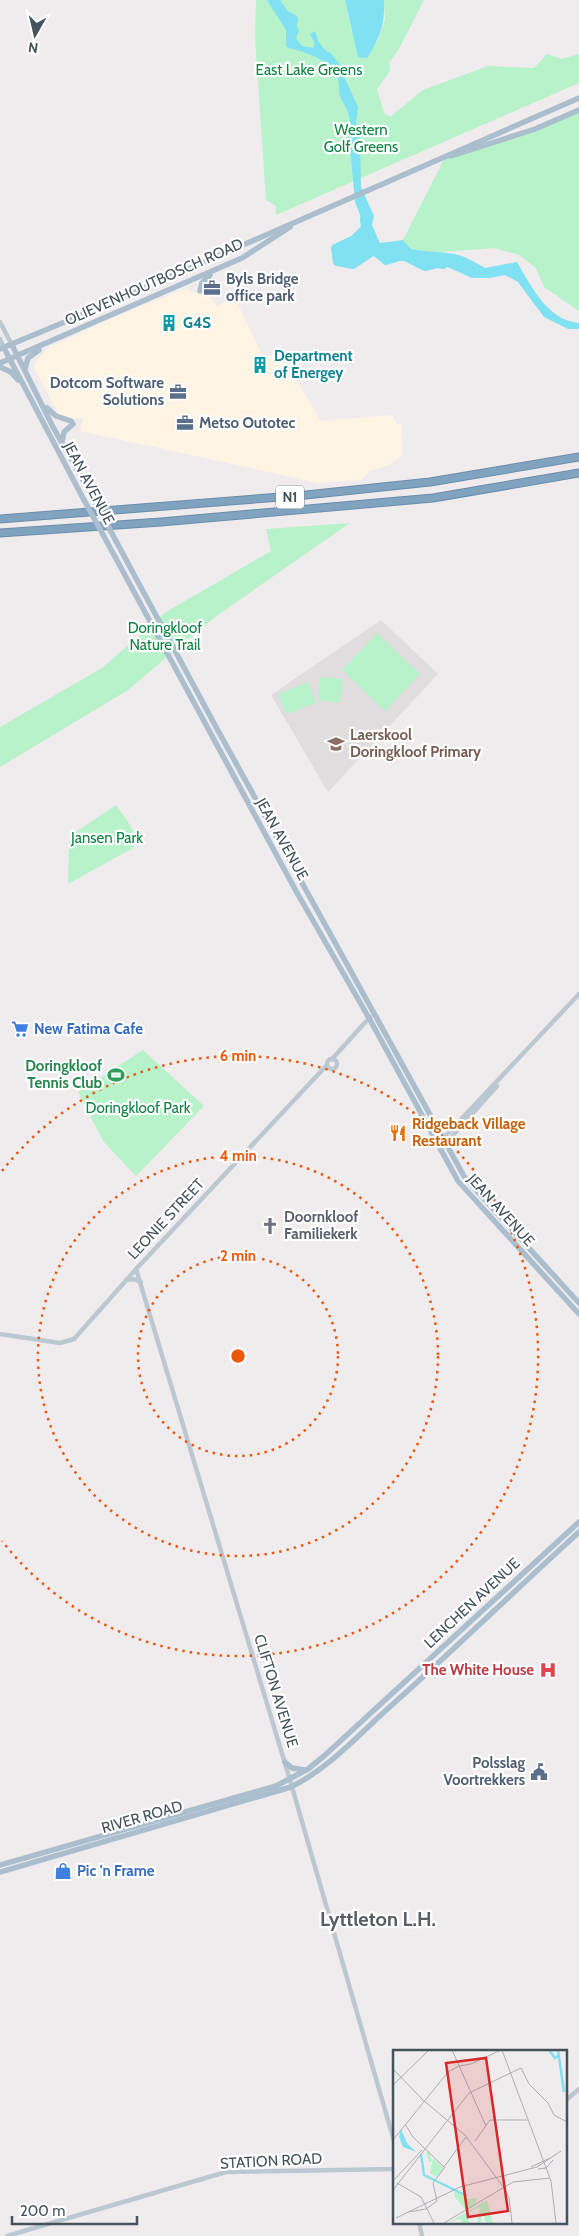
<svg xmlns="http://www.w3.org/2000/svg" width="579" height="2236" font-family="Cabin,sans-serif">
<rect width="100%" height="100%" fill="#f0eced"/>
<path fill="#fdf4e3" d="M187 288 192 293 205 288 216 306 235 298 263 357 280 353 321 421 392 415 397 424H401L403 454 389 465 370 471 361 480 319 483 80 431 83 418 70 419 59 414 35 370V363L48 348 110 319Z"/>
<path fill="#e1dddf" d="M381 620 438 674 328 792 271 695Z"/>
<g fill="#b7f2ca">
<path d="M256 0H345L352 32 377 42 385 20 384 0H424L399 49 389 63 390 71 377 89 384 113 390 117 423 90 488 66 534 68 547 54 562 59 579 54V83L276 215V206L266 200 255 37Z"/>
<path d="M579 110V311L544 287 536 268 519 255 494 248 428 253 411 249 403 240 444 159 513 136Z"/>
<path d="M350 523 215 617 128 690 0 767V727L102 668 166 612 271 551 266 529Z"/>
<path d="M377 633 420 674 385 711 342 670Z"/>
<path d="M320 677 343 679 340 703 318 700Z"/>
<path d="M308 682 316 703 286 714 278 694Z"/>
<path d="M116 805C124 817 140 833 133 848L68 884 69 841 74 833Z"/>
<path d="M143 1050 204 1106 136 1176 103 1141 78 1092Z"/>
</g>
<g fill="#80e1f2">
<path d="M267 0H280L283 11 294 19 299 31 296 38 302 46 313 48 315 44 310 34 315 31 318 41 342 72 358 107 356 125 360 137 361 187 374 216 372 225 380 243 403 240 411 249C423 252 435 251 447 253 462 254 473 261 485 268L517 262C532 287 547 320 579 323V329H568L544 317 518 282 505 275 490 278H472L443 265H434L425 267 403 256 386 261 374 251 353 265 337 262 335 248 354 239 365 228 355 202 349 135C353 123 348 109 341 99 338 92 340 86 338 79 330 58 304 52 286 47V30Z"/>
<path d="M345 0H384C385 25 380 37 367 58L358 57Z"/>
</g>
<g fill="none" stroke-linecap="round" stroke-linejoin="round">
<g stroke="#80e1f2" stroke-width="8">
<path d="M275 0 285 14 294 19 291 30"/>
<path d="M319 53 328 56 340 71"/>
<path d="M364 219 365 228 354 239 335 248 337 262 353 265 374 251 386 261 403 256 425 267 437 264 443 265"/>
</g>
<g stroke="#6b8eac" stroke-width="9">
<g id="highway">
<path d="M0 519 306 495 430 482 579 457"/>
<path d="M0 533 161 522 433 498 579 473"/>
</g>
</g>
<g stroke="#bcc8d1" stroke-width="4.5">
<path d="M0 322 12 345"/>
<path d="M0 339 4 348"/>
<path d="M332 1059 370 1017"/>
<circle cx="332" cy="1064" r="5"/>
<path d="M437 1145 579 994"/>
<path d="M440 1150 497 1086"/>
<path d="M136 1269 290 1780 394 2141"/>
<path d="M126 1280 133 1279 141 1282"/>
<path d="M0 1334 60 1343 74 1339 138 1267 327 1065"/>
<path d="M565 2101 579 2089"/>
<path d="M419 2222 422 2236"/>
<path d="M7 2236 226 2172 394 2169"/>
</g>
<g stroke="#aabece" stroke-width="5.5">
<path d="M451 156 535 129 579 110"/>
<path d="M200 291 202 283 210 275"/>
<path d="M12 345 53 427 93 498"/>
<path d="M4 348 84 500"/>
<path d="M0 349 115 301 579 98"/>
<path d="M0 363 242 258 290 227"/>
<path d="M0 367 11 372 18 380"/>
<path d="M25 369 28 358 39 350"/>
<path d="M47 408 56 416 71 421"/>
<path d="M62 442 64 432 73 424"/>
<path d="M116 541 216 727 465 1178 579 1303"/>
<path d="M107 542 296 891 369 1018 458 1181 579 1314"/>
<path d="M285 1762 292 1768 305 1770"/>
<path d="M0 1865 276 1786 308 1769 324 1756 579 1522"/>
<path d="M0 1872 291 1787C327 1769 354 1740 383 1713 450 1654 513 1592 579 1532"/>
</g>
<use href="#highway" stroke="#80a3c0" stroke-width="7"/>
<g stroke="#aabece" stroke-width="5.5">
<path d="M93 498 116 541"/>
<path d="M84 500 107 542"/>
</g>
</g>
<g fill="none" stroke="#e8590c" stroke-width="2.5" stroke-dasharray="2.5 5">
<circle cx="238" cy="1356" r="100"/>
<circle cx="238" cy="1356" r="200"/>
<path d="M2 1171A300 300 0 1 1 2 1541"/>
</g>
<defs>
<g id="office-bare" transform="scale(1.35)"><path d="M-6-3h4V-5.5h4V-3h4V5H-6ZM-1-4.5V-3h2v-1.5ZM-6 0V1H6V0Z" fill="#5c6f8a" stroke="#fff" stroke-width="2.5" paint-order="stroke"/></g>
<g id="building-bare" transform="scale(1.35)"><path d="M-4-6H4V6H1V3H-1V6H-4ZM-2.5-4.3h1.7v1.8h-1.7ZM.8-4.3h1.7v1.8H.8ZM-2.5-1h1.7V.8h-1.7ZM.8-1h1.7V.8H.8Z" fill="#0f9aa8" stroke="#fff" stroke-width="2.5" paint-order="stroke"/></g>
<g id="school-bare" transform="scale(1.35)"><path d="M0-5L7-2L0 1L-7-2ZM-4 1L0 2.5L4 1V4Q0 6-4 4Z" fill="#8d6e63" stroke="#fff" stroke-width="2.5" paint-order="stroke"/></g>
<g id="supermarket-bare" transform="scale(1.35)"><path d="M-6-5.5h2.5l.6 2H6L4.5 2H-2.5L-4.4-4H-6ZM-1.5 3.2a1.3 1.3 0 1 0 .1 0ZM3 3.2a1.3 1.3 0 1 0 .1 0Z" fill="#3f7fe0" stroke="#fff" stroke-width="2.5" paint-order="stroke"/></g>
<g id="stadium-bare" transform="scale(1.35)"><path d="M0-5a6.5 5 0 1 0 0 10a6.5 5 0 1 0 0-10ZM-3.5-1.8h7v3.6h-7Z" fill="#2e9e5b" stroke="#fff" stroke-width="2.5" paint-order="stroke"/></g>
<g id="restaurant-bare" transform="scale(1.35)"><path d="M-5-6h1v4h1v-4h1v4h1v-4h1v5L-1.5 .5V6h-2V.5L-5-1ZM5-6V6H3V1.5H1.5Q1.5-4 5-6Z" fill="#e8710a" stroke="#fff" stroke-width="2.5" paint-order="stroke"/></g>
<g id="church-bare" transform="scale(1.35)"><path d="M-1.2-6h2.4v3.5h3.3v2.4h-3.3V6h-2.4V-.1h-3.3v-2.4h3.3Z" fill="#6b7280" stroke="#fff" stroke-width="2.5" paint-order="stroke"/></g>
<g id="hospital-bare" transform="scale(1.35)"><path d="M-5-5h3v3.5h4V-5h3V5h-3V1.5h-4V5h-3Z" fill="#e0444e" stroke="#fff" stroke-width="2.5" paint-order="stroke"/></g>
<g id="civic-bare" transform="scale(1.35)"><path d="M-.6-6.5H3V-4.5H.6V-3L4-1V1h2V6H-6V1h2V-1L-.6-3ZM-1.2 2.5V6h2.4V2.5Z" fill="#5c6f8a" stroke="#fff" stroke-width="2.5" paint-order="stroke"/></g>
<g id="shop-bare" transform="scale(1.35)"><path d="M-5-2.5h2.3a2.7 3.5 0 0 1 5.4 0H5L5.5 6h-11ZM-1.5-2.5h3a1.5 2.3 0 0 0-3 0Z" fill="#3f7fe0" stroke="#fff" stroke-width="2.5" paint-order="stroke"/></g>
</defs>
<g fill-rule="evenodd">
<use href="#office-bare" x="212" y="288"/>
<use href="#building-bare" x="169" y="323"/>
<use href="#building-bare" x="260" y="365"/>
<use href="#office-bare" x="178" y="392"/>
<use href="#office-bare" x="185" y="423"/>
<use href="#school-bare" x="336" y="744"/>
<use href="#supermarket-bare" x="20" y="1029"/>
<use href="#stadium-bare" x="116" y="1075"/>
<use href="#restaurant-bare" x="398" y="1133"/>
<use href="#church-bare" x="270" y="1226"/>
<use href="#hospital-bare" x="548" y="1670"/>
<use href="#civic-bare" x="539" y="1772"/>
<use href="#shop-bare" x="63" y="1871"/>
</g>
<g text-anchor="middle" stroke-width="4.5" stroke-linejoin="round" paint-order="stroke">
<rect fill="#fff" stroke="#7c868d" stroke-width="1" x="276" y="485.5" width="28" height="23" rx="4"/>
<g font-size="14" font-weight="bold" fill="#44525c">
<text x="290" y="502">N1</text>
</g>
<g font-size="15" fill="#108242" stroke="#fff">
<text x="309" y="75">East Lake Greens</text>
<text x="361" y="135">Western<tspan x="361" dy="17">Golf Greens</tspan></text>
<text x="165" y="633">Doringkloof<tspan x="165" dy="17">Nature Trail</tspan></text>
<text x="107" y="843">Jansen Park</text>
<text x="138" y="1113">Doringkloof Park</text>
</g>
<g font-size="15" font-weight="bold" fill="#4e5e75" stroke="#fff" text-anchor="start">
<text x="226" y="284">Byls Bridge<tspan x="226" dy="17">office park</tspan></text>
<text x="164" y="388" text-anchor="end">Dotcom Software<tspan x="164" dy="17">Solutions</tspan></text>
<text x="199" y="428">Metso Outotec</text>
<text x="525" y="1768" text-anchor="end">Polsslag<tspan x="525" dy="17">Voortrekkers</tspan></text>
</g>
<g font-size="15" fill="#44525c" stroke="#fff">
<text transform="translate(154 282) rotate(-24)" y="5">OLIEVENHOUTBOSCH ROAD</text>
<text transform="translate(89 483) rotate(62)" y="5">JEAN AVENUE</text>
<text transform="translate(282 839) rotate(61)" y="5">JEAN AVENUE</text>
<text transform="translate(501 1210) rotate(48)" y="5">JEAN AVENUE</text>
<text transform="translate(166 1219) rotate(-47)" y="5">LEONIE STREET</text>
<text transform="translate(472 1603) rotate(-43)" y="5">LENCHEN AVENUE</text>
<text transform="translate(276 1691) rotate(73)" y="5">CLIFTON AVENUE</text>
<text transform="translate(142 1817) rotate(-16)" y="5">RIVER ROAD</text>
<text transform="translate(271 2161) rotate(-3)" y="5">STATION ROAD</text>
</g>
<g font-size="15" font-weight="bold" fill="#0d838f" stroke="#fff" text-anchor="start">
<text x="183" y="328">G4S</text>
<text x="274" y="361">Department<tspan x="274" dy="17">of Energey</tspan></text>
</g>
<g font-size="15" font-weight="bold" fill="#785e54" stroke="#fff" text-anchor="start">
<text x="350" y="740">Laerskool<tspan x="350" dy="17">Doringkloof Primary</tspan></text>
</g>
<g font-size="15" font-weight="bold" fill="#366cbe" stroke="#fff" text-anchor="start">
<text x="34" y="1034">New Fatima Cafe</text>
<text x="77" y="1876">Pic 'n Frame</text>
</g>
<g font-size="15" font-weight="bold" fill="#27864d" stroke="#fff" text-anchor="end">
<text x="102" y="1071">Doringkloof<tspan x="102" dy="17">Tennis Club</tspan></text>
</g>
<g font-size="15" font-weight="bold" fill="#c56008" stroke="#fff" text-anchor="start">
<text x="412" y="1129">Ridgeback Village<tspan x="412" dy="17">Restaurant</tspan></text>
</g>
<g font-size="15" font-weight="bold" fill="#5b616d" stroke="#fff" text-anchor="start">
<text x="284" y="1222">Doornkloof<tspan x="284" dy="17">Familiekerk</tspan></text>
</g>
<g font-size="15" font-weight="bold" fill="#be3a42" stroke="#fff" text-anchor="end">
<text x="534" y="1675">The White House</text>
</g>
<g font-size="20" font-weight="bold" fill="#595e62" stroke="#fff">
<text x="378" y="1926">Lyttleton L.H.</text>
</g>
</g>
<g transform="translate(393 2050)">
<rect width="174" height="174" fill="#f0eced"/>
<path d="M36 101 39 111 41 109 51 118 43 127 37 123 39 112H36L33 102ZM62 141 76 149 84 148 82 155 73 160 61 146ZM94 150 100 173H93L89 161 88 173H84L87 157 73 164 77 173H70L66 169 55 173Z" fill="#b7f2ca"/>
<path d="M8 79 14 93 23 102 10 97 6 87Z" fill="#80e1f2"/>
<path fill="none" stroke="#80e1f2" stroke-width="2.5" d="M156 0 162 8 166 5M165 0 171 42M28 104 31 125 74 146"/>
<path fill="none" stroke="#abaeb3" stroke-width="1" d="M59 0 93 76M109 0 158 131 163 173M66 16 78 14 108 0M0 19 30 50 72 85 111 138M0 35 36 0M117 70H135M12 74 20 87 51 117M0 90 55 22 66 16M82 91 97 70H117M51 117 73 87M138 117 157 108M145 119 153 118 160 110M0 131 29 100M4 133 28 147 41 173M111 138 116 148 119 173M0 140 76 43 128 18 136 34 155 53 161 65 174 72M33 159 44 151 40 133 52 117M16 162 33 159M3 168 67 137 144 117 168 101M51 173 120 132 157 128"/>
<path fill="#d62828" fill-opacity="0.15" stroke="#d62828" stroke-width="2.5" d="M93 8 115 161 75 167 53 13Z"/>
<rect width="174" height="174" fill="none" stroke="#44525c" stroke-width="2.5"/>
</g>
<circle cx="238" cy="1356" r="8" fill="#e8590c" stroke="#fff" stroke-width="2.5"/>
<g font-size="15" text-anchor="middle" font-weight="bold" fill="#e8590c" stroke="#fff" stroke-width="4.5" stroke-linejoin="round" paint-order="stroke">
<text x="238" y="1061">6 min</text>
<text x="238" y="1161">4 min</text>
<text x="238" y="1261">2 min</text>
</g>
<g transform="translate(35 35) rotate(188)" stroke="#ffffff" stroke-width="4" paint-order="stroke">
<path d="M0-4L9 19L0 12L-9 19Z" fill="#44525c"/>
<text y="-8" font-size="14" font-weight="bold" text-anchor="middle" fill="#44525c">N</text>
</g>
<path d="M12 2216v8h125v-8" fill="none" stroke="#44525c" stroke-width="2.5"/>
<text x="20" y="2216" font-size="15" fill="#44525c" stroke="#ffffff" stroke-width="4" paint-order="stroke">200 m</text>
</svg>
